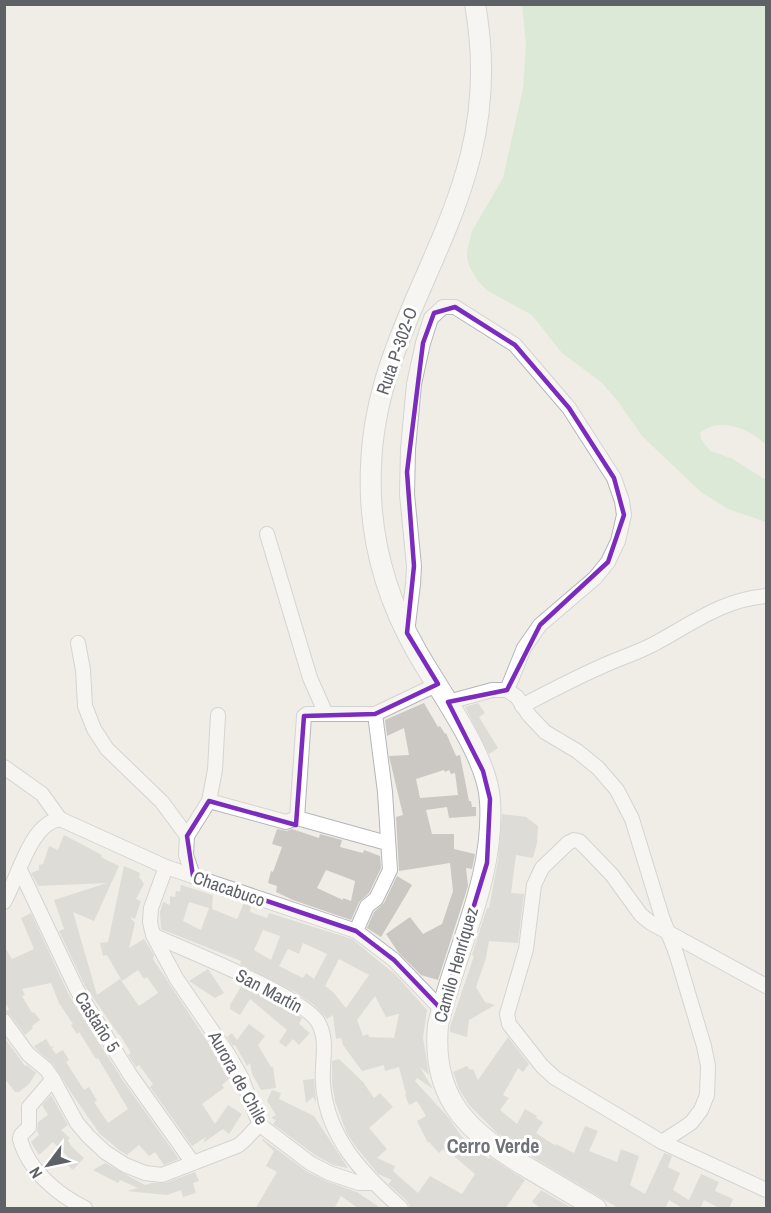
<svg xmlns="http://www.w3.org/2000/svg" width="771" height="1213" font-family="'Archivo Narrow',sans-serif">
<rect width="100%" height="100%" fill="#efede6"/>
<path fill="#c5e5c4" d="M522 5H766V445C751 429 719 416 700 433L701 439 710 451 731 458 766 480V522L728 509 701 492 642 436 617 400 601 382 562 353 532 315 488 291 477 280 470 268 467 259V251L472 231 503 178 523 89 526 44Z"/>
<g fill="#cbc8c3" fill-rule="evenodd">
<path d="M424 703 438 727 440 726 445 734 446 733 456 756 460 755 469 801H471L472 807H476V816L449 818 447 807 426 810 432 834H454V849L475 854 472 869 466 868 468 886 438 980 421 975 398 952 386 934 410 917 423 934 442 924 453 891 450 863 399 871 396 817 403 815 389 756 409 755 404 728 387 736 385 720ZM444 770 445 772 449 770 451 774 455 773 458 795 420 798 416 779Z"/>
<path d="M478 703 485 713 479 717 498 748 489 754 465 707Z"/>
<path d="M502 814 526 817 538 826 537 843 533 858 516 855 511 893 524 894 518 943 489 941 486 958 476 987 485 1002 495 1005 469 1020 467 1037 450 1032V1027L474 956 472 955 485 914 487 908H489L498 860Z"/>
<path d="M277 829 287 831 292 829 319 838 320 834 342 840 340 847 363 853 364 850 380 856 381 868 369 893 359 902 351 920 293 900 276 892 277 886 268 883 271 871 273 872 282 847 272 844ZM326 870 355 881 351 901 343 898V900L317 888Z"/>
<path d="M64 835 102 855 101 857 119 866 94 921 73 912 97 995 120 979 139 1006 158 993 147 977 144 979 138 970 122 981 107 955 103 956 100 943 108 942 124 866 140 873 139 877 144 884 136 899 141 901 135 919 130 917 135 923 129 948 144 939 154 955 153 959 231 1077 222 1085 224 1088 202 1104 215 1124 228 1105 242 1114 229 1134 223 1129 203 1143 206 1137 192 1146 150 1087 153 1084 139 1065 136 1067 128 1055 131 1053 120 1035H119L85 986 59 931 64 929 54 900 107 883 38 886 31 873 39 870V865L43 864 49 846 58 850Z"/>
<path d="M397 876 412 885 381 937 367 928 374 912 384 903Z"/>
<path d="M181 885 213 895 212 909 237 919 244 903 251 905 250 912 267 918 269 913 352 939 396 975 427 1010 423 1038 429 1075 420 1067 433 1089 417 1078 415 1081 448 1117 462 1137 489 1159 490 1157 525 1180 505 1209 410 1207 407 1201 388 1184 392 1180 378 1174 357 1148 347 1134 335 1101 332 1083V1061L339 1059 363 1082 374 1098 380 1093 393 1107 369 1128 387 1149 377 1158 395 1166 393 1171 418 1193 430 1176 462 1194 475 1174 449 1152 447 1154 443 1149 439 1153 429 1142 428 1143 417 1121 426 1116 417 1101 409 1105 405 1095 406 1094 399 1067 385 1071 384 1065 362 1071 343 1045 341 1038 336 1039 333 1015 327 1019 314 1005 295 992 240 964 241 961 161 929 160 912 163 902 170 905V896L175 897 176 891 180 892ZM189 902 209 908 201 930 183 921ZM263 930 280 936 271 960 254 950ZM303 943 327 954 314 979 306 973 303 978 279 966 288 949 299 954ZM339 959 369 975 346 1008 333 992 325 986ZM375 996 386 1017 399 1014 394 1038 369 1037 368 1034 363 1036 357 1020Z"/>
<path d="M31 913 69 995 124 1082 179 1159 164 1165 155 1152 149 1156 139 1145 127 1155 119 1150 100 1134 72 1094 53 1064 36 1049 34 1046 46 1039 51 1047 54 1046 52 1049 56 1054 63 1050 69 1060 66 1062 84 1090 89 1087 97 1101 94 1102 108 1123 128 1109 98 1058 96 1059 79 1032 77 1034 71 1025 73 1024 59 1003 51 983 22 989 25 995 22 996 32 1013 34 1012 40 1020 32 1026 33 1028 25 1035 11 1016 4 1012 9 1009 4 1001V946L12 959 34 949 21 918Z"/>
<path d="M208 969 224 993 215 998 189 981Z"/>
<path d="M242 985 285 1007 302 1018 299 1024 310 1033 299 1045 293 1039 286 1047 279 1042 287 1030 250 999 240 1015 230 1009V1005Z"/>
<path d="M249 1024 265 1036 258 1045 271 1067H273L276 1088 261 1090 252 1074 250 1063 247 1066 235 1045 233 1046 227 1037 232 1033 237 1040Z"/>
<path d="M4 1037 25 1066 27 1065 36 1073 29 1084 19 1092H15L4 1078Z"/>
<path d="M508 1037 529 1064 523 1072 518 1068 503 1095 509 1098 500 1110 517 1124 525 1109 537 1116 536 1118 543 1122 536 1133 556 1146V1144L574 1153 585 1126 598 1131 589 1151 617 1162 621 1149 639 1156 630 1185 645 1194 664 1153 672 1156 668 1167 680 1173 673 1190 689 1200 701 1174 719 1182 715 1191 733 1199 729 1209H721L704 1200 701 1207 704 1209H684L669 1200 665 1209H620L536 1159 497 1133 469 1105 459 1089 453 1072 467 1066 470 1070 473 1069 478 1080Z"/>
<path d="M314 1079 316 1101 313 1097 306 1103 303 1080Z"/>
<path d="M272 1090 281 1093 279 1099 314 1116 348 1168 333 1165 315 1155 273 1124 276 1120 271 1118 276 1115 267 1101Z"/>
<path d="M51 1095 68 1125 61 1130 70 1138 68 1140 71 1146 84 1158 73 1170 63 1161 68 1157 53 1142 39 1155 31 1142 39 1135 37 1131 38 1122 48 1115 42 1105Z"/>
<path d="M263 1139 306 1171 326 1181 357 1192 382 1209H359L341 1196 334 1209H255L277 1172 266 1166 274 1151 262 1140Z"/>
<path d="M105 1163 145 1185 152 1183H165L195 1172 199 1181 193 1183 196 1193 183 1197 181 1190 167 1195 127 1191 138 1188 120 1180 118 1183 93 1170Z"/>
<path d="M541 1190 565 1204 573 1209H542L532 1202Z"/>
</g>
<g fill="none" stroke-linecap="round" stroke-linejoin="round">
<g stroke="#b3b6ba" stroke-width="16">
<g id="street">
<path d="M267 534 310 678 326 714"/>
<path d="M407 633 413 584 414 566 407 494 408 449 414 384 423 343 431 318 443 307H455L515 345 569 408 614 478 622 501 624 515 618 541 608 562 595 578 540 625 524 648 507 690"/>
<path d="M78 643 83 670 85 706 94 729 107 749 162 802 187 836"/>
<path d="M448 702 492 690H507L517 697 529 715 545 732 577 751 598 768 617 790 632 819 662 917 676 953 704 1046 708 1066 707 1095 701 1110 691 1123 662 1142"/>
<path d="M522 706C552 690 583 674 614 661 627 656 640 651 652 645 690 625 723 599 766 596"/>
<path d="M4 767 42 794 60 819"/>
<path d="M209 801 286 822 297 818 387 843"/>
<path d="M297 818 304 716 307 714H375L438 684"/>
<path d="M166 867 151 908 150 922 153 935 176 978 228 1054 241 1077 260 1125 310 1163 329 1173 359 1183H373"/>
<path d="M20 870 77 990 131 1076 193 1163"/>
<path d="M193 876 186 855 187 836 209 801 215 770 218 715"/>
<path d="M4 902C18 879 30 823 60 819L166 867 356 931 394 960 442 1010"/>
<path d="M356 931 367 906 376 899 390 870 385 792 375 714"/>
<path d="M153 935C187 951 301 995 318 1022 329 1041 321 1063 323 1084 327 1138 363 1174 401 1208"/>
<path d="M766 986 651 923 641 915 612 875 589 851 579 841 574 840 568 843 542 868 534 885 526 949 507 1014 509 1024 542 1066 555 1078 662 1142 766 1190"/>
<path d="M4 1021 28 1054 46 1069 53 1079 77 1123 88 1136 105 1152 125 1165 145 1173 162 1175 237 1146C247 1140 251 1131 260 1125"/>
<path d="M53 1079 29 1107V1127L21 1135 20 1139C28 1170 58 1195 85 1208"/>
</g>
</g>
<g stroke="#b5b8bd" stroke-width="22">
<path id="secondary" d="M475 4C484 54 483 105 471 154 444 264 375 348 371 466 368 532 384 594 417 652 439 691 488 756 490 801 495 879 455 951 438 1025 431 1101 470 1133 530 1169 552 1182 574 1195 596 1208"/>
</g>
<use href="#street" stroke="#fff" stroke-width="14"/>
<use href="#secondary" stroke="#fff" stroke-width="20"/>
</g>
<path d="M0 0H771V1213H0ZM455 307 515 345 569 408 614 478 624 515 608 562 540 625 507 690 448 702 483 771 490 799 487 863 442 1010 394 960 356 931 193 876 187 836 209 801 296 825 304 716 375 714 438 684 407 633 414 566 407 472 423 343 434 313Z" fill="#efede6" fill-opacity=".55" fill-rule="evenodd"/>
<path fill="none" stroke="#7b2cbf" stroke-width="4.5" stroke-linejoin="round" d="M455 307 515 345 569 408 614 478 624 515 608 562 540 625 507 690 448 702 483 771 490 799 487 863 442 1010 394 960 356 931 193 876 187 836 209 801 296 825 304 716 375 714 438 684 407 633 414 566 407 472 423 343 434 313Z"/>
<g text-anchor="middle" stroke-width="6" stroke-linejoin="round" paint-order="stroke">
<g font-size="18" fill="#5e6166" stroke="#fff">
<text transform="translate(397 351) rotate(-71)" y="6">Ruta P-302-O</text>
<text transform="translate(229 889) rotate(19)" y="6">Chacabuco</text>
<text transform="translate(456 965) rotate(-74)" y="6">Camilo Henríquez</text>
<text transform="translate(269 991) rotate(28)" y="6">San Martín</text>
<text transform="translate(97 1022) rotate(58)" y="6">Castaño 5</text>
<text transform="translate(238 1078) rotate(61)" y="6">Aurora de Chile</text>
</g>
<g font-size="20" font-weight="bold" fill="#6f7378" stroke="#fff">
<text x="493" y="1153">Cerro Verde</text>
</g>
</g>
<rect width="771" height="1213" fill="none" stroke="#5e6166" stroke-width="12"/>
<g transform="translate(48 1165) rotate(238)" stroke="#ffffff" stroke-width="4.5" paint-order="stroke">
<path d="M0-4.5L10 22L0 15L-10 22Z" fill="#5e6166"/>
<text y="-9" font-size="16" font-weight="bold" text-anchor="middle" fill="#5e6166">N</text>
</g>
</svg>
